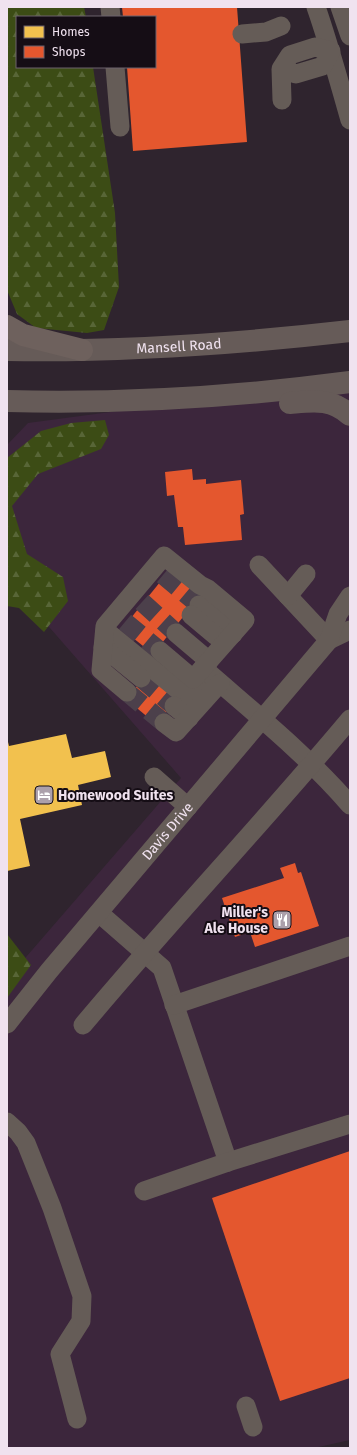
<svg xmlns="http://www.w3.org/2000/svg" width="357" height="1455" font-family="'Fira Sans',sans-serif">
<defs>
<pattern id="forest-firs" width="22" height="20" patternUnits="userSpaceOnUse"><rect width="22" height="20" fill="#3c4c15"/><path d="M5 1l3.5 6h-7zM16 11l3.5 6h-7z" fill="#586637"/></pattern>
</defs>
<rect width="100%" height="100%" fill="#2f242e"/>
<path fill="#3c263c" d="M350 380V1440L314 1448H7V979L181 778 22 596 7 553V445L28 423Z"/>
<g fill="url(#forest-firs)">
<path d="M7 7H84L86 17H17V67H93L115 213 119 287 104 330 87 333 36 328 17 314 7 290Z"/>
<path d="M105 420 109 435 101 449 38 474 12 506 27 554 63 577 68 601 44 632 19 608 7 606V458L41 431 71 423Z"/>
<path d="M7 934 31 965 7 998Z"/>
</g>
<path fill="#f2c14e" d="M66 734 72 758 105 751 111 777 78 785 82 805 20 819 30 866 7 871V738L9 746Z"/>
<g fill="#e4572e">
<path d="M122 7H237L247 142 133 151 127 67H155V17H123Z"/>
<path d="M192 469 193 480 206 479V484L241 480 244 514 240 515 242 540 185 545 183 527H178L174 495 167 496 165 472Z"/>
<path d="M169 571 200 596 153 654 122 629Z"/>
<path d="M148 673 179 698 156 724 126 699Z"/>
<path d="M295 863 298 873 301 872 319 926 255 947 250 932 235 937 222 898 284 878 280 868Z"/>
<path d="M350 1151V1378L280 1401 212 1198Z"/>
</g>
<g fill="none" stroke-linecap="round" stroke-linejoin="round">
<g stroke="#4c404b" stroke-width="19" stroke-dasharray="19 10" stroke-linecap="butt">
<path d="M163 575 199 605"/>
<path d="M142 602 176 633"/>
<path d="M125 622 160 651"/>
<path d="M141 678 174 706"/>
<path d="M127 692 164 723"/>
</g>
<g stroke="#655c57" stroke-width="19">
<path d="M110 7 111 17"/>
<path d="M316 7C329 44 339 82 350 120"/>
<path d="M340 7 350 36"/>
<path d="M242 34 266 32 281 26"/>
<path d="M115 67 120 127"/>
<path d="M281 69 296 74 323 66 331 51 315 47 290 55 281 69 282 100"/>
<path d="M259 565 329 640"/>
<path d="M288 596 306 574"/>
<path d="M199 605 233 634"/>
<path d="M191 615 216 636"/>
<path d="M105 630 188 698 209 674"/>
<path d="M176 633 209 661"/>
<path d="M329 640 350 630"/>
<path d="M103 647 141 678"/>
<path d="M203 668C253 712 306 754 350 805"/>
<path d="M127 692 101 670 105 626 164 556 200 585 208 589 245 620 193 679 160 651"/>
<path d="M174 706 189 718"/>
<path d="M164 723 176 732 220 683"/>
<path d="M154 777 188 807"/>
<path d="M99 913 162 968 228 1162"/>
<path d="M174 1005 350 946"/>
<path id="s1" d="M7 1024 49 971 329 640 338 614 350 596"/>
<path d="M83 1025C170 921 263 823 350 719"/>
<path d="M7 1122 18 1132 26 1143 52 1208 82 1296 81 1321 60 1354 77 1419"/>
<path d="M144 1191 228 1162 350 1124"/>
<path d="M246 1406 253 1427"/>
</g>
<g stroke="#665b58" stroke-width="22">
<path id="s2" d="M7 350C122 352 236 344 350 331"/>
<path d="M7 401C122 404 236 397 350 382"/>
<path d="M290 403C314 401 331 398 350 415"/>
</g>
<path stroke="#6e615d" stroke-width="22" d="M7 326 23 335 82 350"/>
</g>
<defs>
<g id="hotel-square" transform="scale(1)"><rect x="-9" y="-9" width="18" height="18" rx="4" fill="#aca0ab" stroke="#150d15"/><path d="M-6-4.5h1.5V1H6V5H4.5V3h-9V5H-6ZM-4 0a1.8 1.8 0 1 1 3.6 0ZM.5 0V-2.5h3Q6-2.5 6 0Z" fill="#fff"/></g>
<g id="restaurant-square" transform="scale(1)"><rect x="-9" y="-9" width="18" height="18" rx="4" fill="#aca0ab" stroke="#150d15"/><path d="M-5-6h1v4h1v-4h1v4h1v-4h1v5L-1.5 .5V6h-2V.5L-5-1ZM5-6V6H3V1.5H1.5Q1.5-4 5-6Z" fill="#fff"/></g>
</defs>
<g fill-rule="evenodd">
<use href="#hotel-square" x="44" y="795"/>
<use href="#restaurant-square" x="282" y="920"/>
</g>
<g text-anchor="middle" stroke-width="4" stroke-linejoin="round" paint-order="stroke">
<g font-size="14" fill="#f0e2ef" stroke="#150d15">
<text dy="5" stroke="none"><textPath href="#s2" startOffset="172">Mansell Road</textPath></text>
<text dy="5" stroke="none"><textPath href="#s1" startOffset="251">Davis Drive</textPath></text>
</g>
<g font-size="14" font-weight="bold" fill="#f0e2ef" stroke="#150d15" text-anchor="start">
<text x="58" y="800">Homewood Suites</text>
<text x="268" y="917" text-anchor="end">Miller's<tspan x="268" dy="16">Ale House</tspan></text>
</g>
</g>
<rect width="357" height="1455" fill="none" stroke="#f0e2ef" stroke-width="16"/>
<rect x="16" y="16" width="140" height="52" fill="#150d15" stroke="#6d626c"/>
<rect x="24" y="26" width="20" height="12" fill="#f2c14e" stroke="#6d626c"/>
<text x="52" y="36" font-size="12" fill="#f0e2ef">Homes</text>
<rect x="24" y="46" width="20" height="12" fill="#e4572e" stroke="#6d626c"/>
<text x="52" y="56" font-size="12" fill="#f0e2ef">Shops</text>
</svg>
